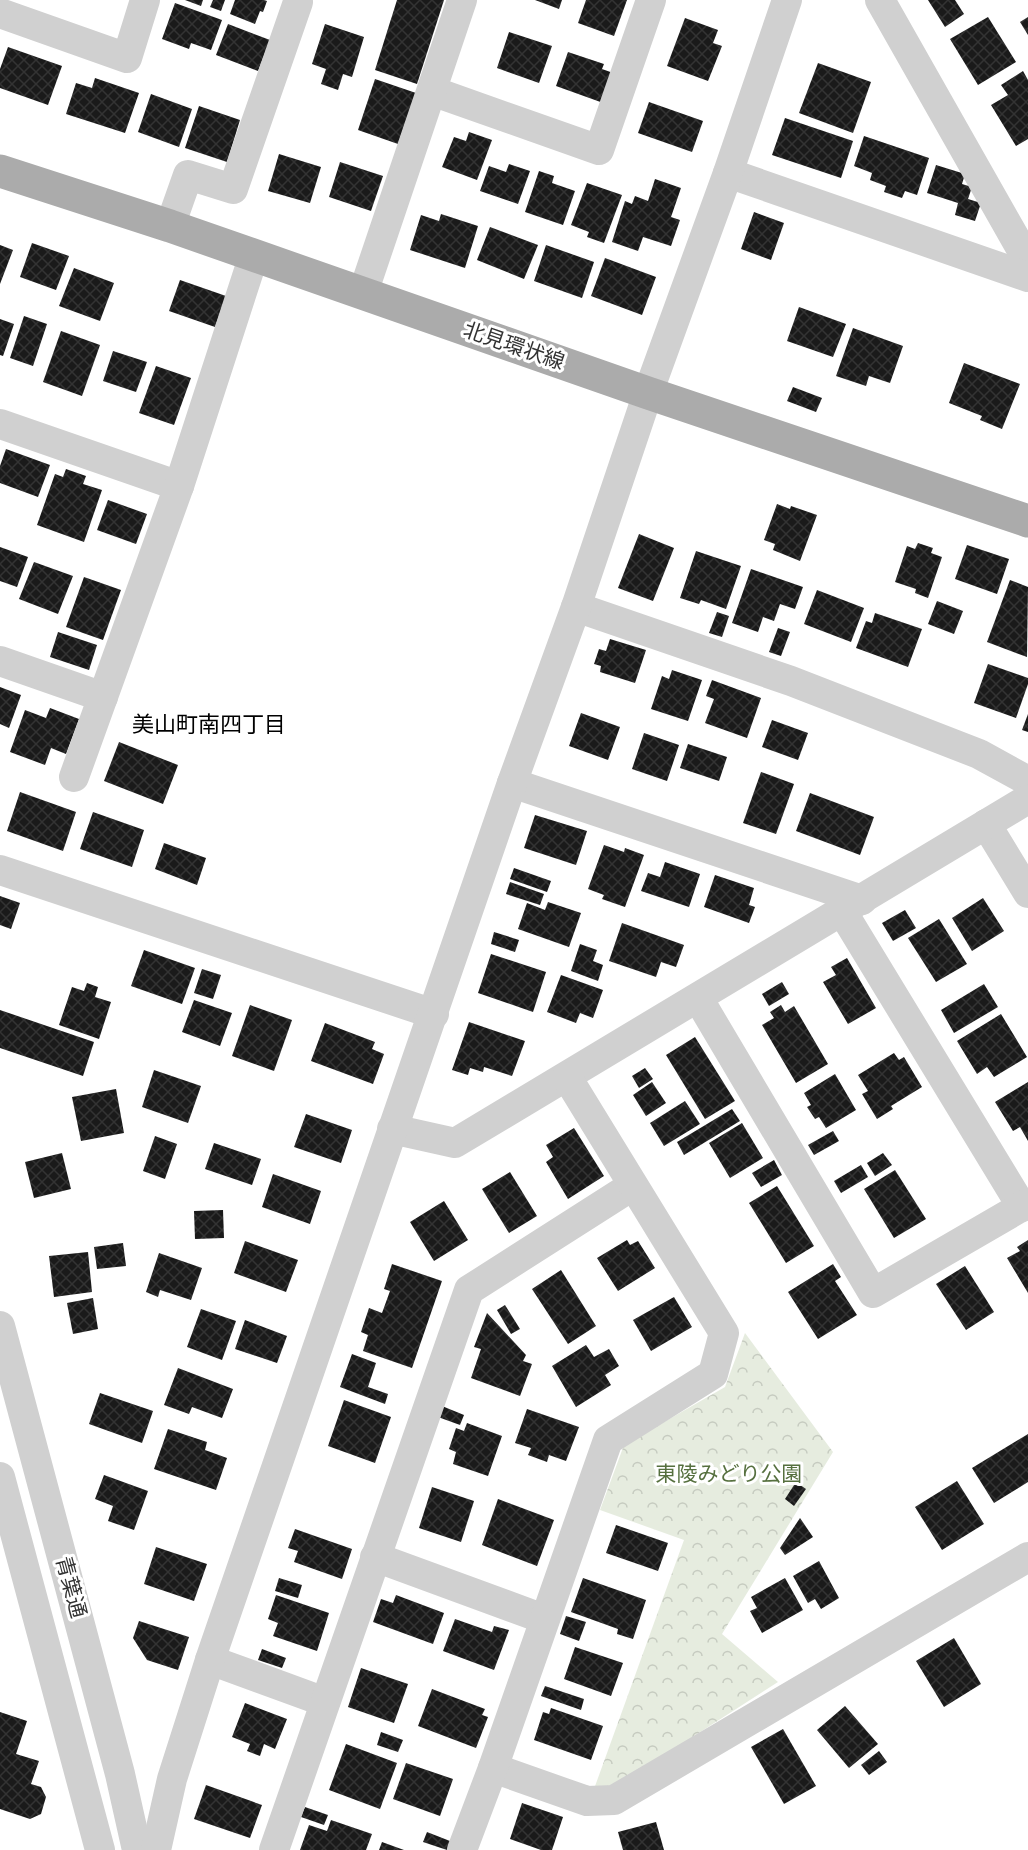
<svg xmlns="http://www.w3.org/2000/svg" width="1028" height="1850" font-family="'PT Sans Narrow','Noto Sans JP',sans-serif">
<defs>
<pattern id="forest-crowns" width="20" height="18" patternUnits="userSpaceOnUse" patternTransform="scale(1.5)"><rect width="20" height="18" fill="#e6ecdf"/><path d="M2 6a3 3 0 1 1 6 0M12 15a3 3 0 1 1 6 0" fill="none" stroke="#c6cbc0"/></pattern>
<pattern id="building-cross-hatch" width="8" height="8" patternUnits="userSpaceOnUse" patternTransform="scale(1.5)"><rect width="8" height="8" fill="#1a1a1a"/><path d="M0 0l8 8M0 8l8-8" fill="none" stroke="#333"/></pattern>
</defs>
<rect width="100%" height="100%" fill="#fff"/>
<path fill="url(#forest-crowns)" d="M745 1333 833 1452 722 1634 778 1682 618 1785 594 1789 684 1540 600 1510 624 1445 725 1387Z"/>
<g fill="url(#building-cross-hatch)">
<path d="M185 0H203L201 6Z"/>
<path d="M213 0H225L221 11 210 7Z"/>
<path d="M235 0H264L267 1 263 12 260 11 255 24 230 14Z"/>
<path d="M397 0H444L417 84 375 70Z"/>
<path d="M535 0H562L559 9Z"/>
<path d="M586 0H627L614 36 578 23Z"/>
<path d="M928 0H955L964 14 945 27Z"/>
<path d="M175 3 222 20 211 50 191 43 189 49 162 39Z"/>
<path d="M988 17 1016 62 978 85 950 39Z"/>
<path d="M1028 17V35L1020 22Z"/>
<path d="M685 18 718 30 713 43 722 46 708 81 667 66Z"/>
<path d="M228 24 270 40 258 71 216 55Z"/>
<path d="M325 24 364 37 352 77 343 74 338 90 321 84 326 69 312 64Z"/>
<path d="M509 32 552 46 539 83 497 68Z"/>
<path d="M8 47 62 66 48 105 0 88V69Z"/>
<path d="M568 52 604 64 602 69 616 74 606 104 556 86Z"/>
<path d="M818 63 871 82 853 133 799 113Z"/>
<path d="M1023 71 1028 80V139L1016 146 991 105 1008 95 1001 85Z"/>
<path d="M95 78 139 93 125 133 66 114 76 83 92 88Z"/>
<path d="M375 79 416 93 398 144 358 130Z"/>
<path d="M151 94 192 109 179 147 138 132Z"/>
<path d="M649 102 703 121 692 152 638 133Z"/>
<path d="M199 106 240 120 227 162 185 148Z"/>
<path d="M785 118 853 141 841 178 772 155Z"/>
<path d="M469 132 492 140 477 180 442 167 454 137 466 141Z"/>
<path d="M864 136 929 158 917 195 905 191 902 198 884 192 886 186 870 180 872 173 854 166Z"/>
<path d="M279 154 321 167 310 203 268 191Z"/>
<path d="M340 162 383 176 371 211 329 197Z"/>
<path d="M509 164 530 171 518 204 480 191 489 166 506 172Z"/>
<path d="M936 165 965 174 962 184 972 187 968 199 981 203 975 221 955 215 958 203 927 193Z"/>
<path d="M539 171 554 176 552 183 575 191 563 225 525 212Z"/>
<path d="M655 179 681 188 671 217 680 220 671 246 643 237 638 251 612 242 625 201 632 204 635 196 648 201Z"/>
<path d="M587 183 622 195 604 243 587 237 589 232 571 225Z"/>
<path d="M754 212 784 223 771 260 741 249Z"/>
<path d="M441 214 478 226 465 268 410 250 421 215 439 221Z"/>
<path d="M490 227 538 245 524 279 477 260Z"/>
<path d="M32 243 69 256 56 290 20 277Z"/>
<path d="M0 245 13 250 0 284Z"/>
<path d="M546 245 594 262 582 298 534 281Z"/>
<path d="M605 258 656 277 642 315 591 296Z"/>
<path d="M74 268 114 283 100 321 59 306Z"/>
<path d="M180 280 226 296 215 327 169 311Z"/>
<path d="M799 307 846 324 833 357 787 341Z"/>
<path d="M24 316 47 324 33 366 10 358Z"/>
<path d="M0 319 14 324 3 356 0 355Z"/>
<path d="M853 328 903 346 890 383 869 376 866 386 836 376Z"/>
<path d="M61 331 100 345 82 396 43 382Z"/>
<path d="M113 351 147 362 136 392 103 381Z"/>
<path d="M964 363 1020 384 1002 429 980 420 982 416 949 403Z"/>
<path d="M156 366 191 378 174 425 139 413Z"/>
<path d="M793 387 822 398 816 412 787 401Z"/>
<path d="M6 449 50 465 38 497 0 483V466Z"/>
<path d="M66 469 86 476 83 484 102 490 84 542 37 525 55 474 63 477Z"/>
<path d="M108 500 147 514 136 544 97 530Z"/>
<path d="M777 504 790 509 791 506 817 515 800 561 773 550 775 544 764 540Z"/>
<path d="M639 534 674 548 653 601 618 588Z"/>
<path d="M918 543 933 548 931 553 942 557 928 598 915 593 916 589 895 582 907 546 915 549Z"/>
<path d="M967 545 1009 559 997 594 955 579Z"/>
<path d="M0 547 28 557 17 587 0 581Z"/>
<path d="M696 551 741 566 726 609 701 600 699 604 680 598Z"/>
<path d="M34 562 73 576 58 614 19 599Z"/>
<path d="M751 569 803 587 795 609 780 604 774 621 763 617 758 632 732 623Z"/>
<path d="M84 577 121 590 103 640 66 627Z"/>
<path d="M1010 580 1028 587 1027 657 987 642Z"/>
<path d="M817 590 864 608 851 642 804 624Z"/>
<path d="M937 601 963 611 954 634 928 624Z"/>
<path d="M717 612 729 616 722 637 709 633Z"/>
<path d="M875 613 922 629 908 667 856 648 866 621 872 623Z"/>
<path d="M778 628 790 632 781 656 769 652Z"/>
<path d="M58 632 97 645 89 670 50 657Z"/>
<path d="M610 639 646 650 635 683 600 672 601 666 594 664 599 649 606 651Z"/>
<path d="M988 664 1028 678V684L1016 718 974 703Z"/>
<path d="M672 670 702 680 688 721 651 709 662 676 669 679Z"/>
<path d="M712 680 761 698 747 738 705 723 714 699 706 696Z"/>
<path d="M0 687 21 695 9 728 0 724Z"/>
<path d="M50 708 79 719 66 754 51 748 45 765 10 752 25 710 46 718Z"/>
<path d="M581 713 620 727 608 760 569 746Z"/>
<path d="M1028 714V732L1022 730Z"/>
<path d="M772 720 808 733 798 760 762 747Z"/>
<path d="M644 733 679 745 667 781 632 769Z"/>
<path d="M119 742 178 765 163 804 104 781Z"/>
<path d="M688 744 727 757 719 781 680 768Z"/>
<path d="M761 772 794 784 776 834 743 823Z"/>
<path d="M20 792 76 812 63 851 7 831Z"/>
<path d="M810 793 874 817 860 855 796 831Z"/>
<path d="M93 812 144 830 132 867 80 849Z"/>
<path d="M535 815 587 831 576 865 524 848Z"/>
<path d="M164 843 206 858 197 885 155 869Z"/>
<path d="M604 845 624 852 625 848 644 855 625 907 602 899 604 895 588 889Z"/>
<path d="M665 862 700 874 689 907 641 891 648 873 660 877Z"/>
<path d="M514 868 551 881 547 892 510 879Z"/>
<path d="M715 875 754 888 749 905 755 907 749 923 704 907Z"/>
<path d="M510 882 544 894 540 905 506 894Z"/>
<path d="M0 896 20 903 11 929 0 925Z"/>
<path d="M983 898 1004 931 972 951 952 918Z"/>
<path d="M548 902 581 913 569 947 518 929 527 903 545 910Z"/>
<path d="M905 910 916 928 893 941 882 923Z"/>
<path d="M939 919 967 964 936 982 908 938Z"/>
<path d="M622 923 684 945 676 967 661 962 656 977 609 961Z"/>
<path d="M494 932 519 940 515 952 491 944Z"/>
<path d="M580 944 597 950 593 961 603 965 598 981 571 971Z"/>
<path d="M144 950 195 968 182 1004 131 986Z"/>
<path d="M491 954 546 972 533 1012 478 993Z"/>
<path d="M847 958 876 1008 848 1024 823 982 836 975 831 967Z"/>
<path d="M202 969 221 975 213 999 194 993Z"/>
<path d="M561 975 603 990 593 1018 580 1013 576 1023 547 1012Z"/>
<path d="M782 982 789 994 769 1006 762 994Z"/>
<path d="M87 983 98 987 95 997 111 1002 99 1039 59 1025 72 987 84 991Z"/>
<path d="M984 984 998 1007 954 1033 941 1010Z"/>
<path d="M194 1000 232 1013 220 1046 182 1032Z"/>
<path d="M250 1005 292 1020 274 1071 232 1056Z"/>
<path d="M781 1005 785 1012 794 1006 828 1064 796 1083 762 1025 774 1018 770 1012Z"/>
<path d="M0 1010 94 1042 83 1076 0 1048Z"/>
<path d="M1001 1014 1027 1057 994 1077 987 1067 977 1074 957 1041Z"/>
<path d="M469 1022 525 1041 512 1076 484 1067 483 1072 470 1068 468 1075 452 1070Z"/>
<path d="M325 1023 375 1042 372 1049 384 1054 373 1084 311 1061Z"/>
<path d="M695 1037 735 1101 705 1119 666 1055Z"/>
<path d="M894 1053 899 1060 904 1057 922 1087 891 1106 893 1109 877 1119 862 1094 868 1091 858 1075Z"/>
<path d="M645 1068 653 1079 639 1088 632 1076Z"/>
<path d="M154 1070 201 1086 188 1123 142 1107Z"/>
<path d="M835 1074 856 1110 826 1128 819 1117 815 1119 807 1107 811 1105 804 1093Z"/>
<path d="M652 1082 666 1103 646 1116 633 1095Z"/>
<path d="M1028 1082V1141L1020 1127 1013 1131 995 1102Z"/>
<path d="M116 1089 124 1133 81 1141 72 1097Z"/>
<path d="M685 1101 700 1124 664 1146 650 1123Z"/>
<path d="M732 1109 740 1121 684 1155 677 1142Z"/>
<path d="M306 1114 352 1130 341 1163 294 1147Z"/>
<path d="M742 1123 763 1158 730 1178 709 1143Z"/>
<path d="M574 1128 604 1176 568 1199 546 1162 553 1157 546 1145Z"/>
<path d="M833 1131 839 1141 814 1155 808 1145Z"/>
<path d="M155 1136 177 1144 165 1179 143 1171Z"/>
<path d="M214 1143 261 1159 252 1185 205 1169Z"/>
<path d="M62 1153 71 1189 34 1198 25 1162Z"/>
<path d="M883 1153 892 1165 875 1176 867 1163Z"/>
<path d="M774 1160 782 1175 761 1187 752 1173Z"/>
<path d="M861 1165 868 1177 841 1193 834 1181Z"/>
<path d="M895 1170 926 1219 894 1238 864 1189Z"/>
<path d="M510 1172 537 1216 509 1233 482 1189Z"/>
<path d="M273 1174 321 1191 310 1224 262 1207Z"/>
<path d="M777 1186 814 1246 786 1263 749 1203Z"/>
<path d="M444 1201 468 1240 434 1261 410 1222Z"/>
<path d="M223 1210 224 1238 195 1239 194 1211Z"/>
<path d="M627 1240 630 1245 638 1241 655 1268 618 1291 597 1258Z"/>
<path d="M1028 1240V1293L1007 1258 1020 1251 1017 1247Z"/>
<path d="M245 1241 298 1260 286 1292 234 1273Z"/>
<path d="M123 1243 126 1266 97 1269 94 1247Z"/>
<path d="M88 1252 92 1292 54 1297 49 1256Z"/>
<path d="M159 1253 202 1268 191 1300 160 1290 158 1297 146 1292Z"/>
<path d="M392 1264 442 1281 412 1368 363 1351 368 1335 361 1332 369 1308 382 1313 390 1291 384 1289Z"/>
<path d="M833 1264 841 1277 835 1281 857 1315 818 1339 788 1292Z"/>
<path d="M965 1266 994 1312 966 1330 936 1284Z"/>
<path d="M561 1270 596 1326 568 1344 532 1289Z"/>
<path d="M674 1297 692 1327 651 1351 633 1320Z"/>
<path d="M93 1298 98 1329 73 1334 67 1303Z"/>
<path d="M505 1305 520 1329 511 1334 497 1310Z"/>
<path d="M201 1309 236 1321 222 1360 187 1347Z"/>
<path d="M487 1313 526 1355 523 1361 532 1364 520 1396 471 1378 481 1349 474 1347Z"/>
<path d="M245 1320 287 1336 277 1363 235 1349Z"/>
<path d="M586 1345 594 1357 609 1349 619 1366 605 1375 611 1385 576 1407 552 1366Z"/>
<path d="M352 1354 376 1363 368 1387 388 1394 385 1404 340 1387Z"/>
<path d="M178 1368 233 1389 222 1418 192 1407 189 1414 164 1405Z"/>
<path d="M100 1393 153 1411 142 1443 89 1424Z"/>
<path d="M344 1400 391 1417 375 1463 328 1446Z"/>
<path d="M442 1406 464 1415 460 1425 438 1417Z"/>
<path d="M527 1409 579 1427 566 1461 549 1455 547 1462 528 1455 531 1448 515 1443Z"/>
<path d="M467 1423 502 1436 488 1476 453 1464 456 1452 449 1449 456 1428 464 1431Z"/>
<path d="M168 1429 207 1442 205 1450 227 1458 216 1490 154 1469Z"/>
<path d="M1028 1434V1482L994 1503 972 1468Z"/>
<path d="M104 1475 148 1491 134 1530 108 1521 113 1506 95 1499Z"/>
<path d="M957 1481 984 1524 942 1550 915 1507Z"/>
<path d="M796 1482 806 1489 794 1506 785 1499Z"/>
<path d="M432 1487 474 1501 461 1542 419 1528Z"/>
<path d="M498 1499 554 1520 537 1566 482 1545Z"/>
<path d="M800 1518 813 1537 785 1555 780 1548Z"/>
<path d="M616 1525 668 1543 658 1571 606 1553Z"/>
<path d="M295 1529 352 1549 342 1579 294 1562 298 1551 288 1548Z"/>
<path d="M156 1547 207 1564 194 1601 144 1584Z"/>
<path d="M819 1561 839 1598 821 1609 815 1599 808 1603 793 1576Z"/>
<path d="M279 1578 302 1585 298 1598 275 1591Z"/>
<path d="M583 1578 646 1600 633 1639 617 1634 618 1629 571 1612Z"/>
<path d="M785 1578 803 1610 762 1633 750 1611 757 1608 751 1597Z"/>
<path d="M276 1595 329 1613 317 1651 273 1636 278 1623 268 1619Z"/>
<path d="M396 1595 444 1613 433 1644 373 1622 381 1599 393 1603Z"/>
<path d="M566 1616 586 1622 579 1641 560 1634Z"/>
<path d="M455 1619 492 1632 494 1626 509 1630 494 1670 443 1651Z"/>
<path d="M139 1621 189 1637 178 1670 147 1660 133 1638Z"/>
<path d="M954 1638 981 1684 944 1707 916 1661Z"/>
<path d="M575 1647 623 1663 611 1696 564 1679Z"/>
<path d="M262 1649 286 1658 282 1668 258 1660Z"/>
<path d="M361 1668 408 1684 394 1723 348 1707Z"/>
<path d="M545 1686 584 1699 581 1710 541 1696Z"/>
<path d="M432 1689 485 1709 482 1715 488 1717 476 1748 418 1726Z"/>
<path d="M245 1703 287 1719 275 1749 264 1744 260 1756 247 1751 250 1744 232 1737Z"/>
<path d="M845 1706 878 1744 849 1768 817 1730Z"/>
<path d="M551 1708 603 1726 591 1760 534 1740 543 1712 549 1714Z"/>
<path d="M0 1712 27 1721 16 1754 39 1761 31 1784 41 1787 46 1797 41 1814 30 1819 0 1809Z"/>
<path d="M783 1729 816 1786 784 1804 751 1747Z"/>
<path d="M381 1732 403 1740 398 1752 377 1745Z"/>
<path d="M346 1744 397 1763 380 1809 329 1790Z"/>
<path d="M879 1751 887 1762 869 1775 861 1765Z"/>
<path d="M406 1763 453 1779 440 1816 393 1799Z"/>
<path d="M206 1785 262 1805 250 1838 194 1819Z"/>
<path d="M522 1803 563 1817 552 1850H541L510 1839Z"/>
<path d="M305 1807 328 1815 324 1825 301 1817Z"/>
<path d="M331 1820 372 1834 366 1850H300L309 1825 327 1831Z"/>
<path d="M656 1822 664 1850H623L618 1832Z"/>
<path d="M427 1832 450 1841 447 1850 423 1842Z"/>
<path d="M382 1842 404 1850H379Z"/>
</g>
<g fill="none" stroke-linecap="round" stroke-linejoin="round">
<g stroke="#d0d0d0" stroke-width="30">
<path d="M880 0 1028 261"/>
<path d="M0 13 127 58 145 0"/>
<path d="M432 91 599 150 651 0"/>
<path d="M728 173 1028 277"/>
<path d="M170 226 188 175 233 189 298 2"/>
<path d="M363 293 462 0"/>
<path d="M0 424 179 486"/>
<path d="M576 607 791 681 979 754 1028 781"/>
<path d="M0 661 103 697"/>
<path d="M74 777 179 486 254 255"/>
<path d="M512 783 862 900"/>
<path d="M986 824 1028 893"/>
<path d="M0 870 434 1014"/>
<path d="M842 911 1022 1207"/>
<path d="M698 998 873 1293 1028 1203"/>
<path d="M392 1129 455 1143 1028 799"/>
<path d="M0 1326 120 1774 137 1850"/>
<path d="M0 1477 100 1850"/>
<path d="M375 1557 544 1619"/>
<path d="M210 1660 325 1702"/>
<path d="M493 1768 587 1801 614 1800 1028 1557"/>
<path d="M156 1850 172 1779 210 1660 512 783 576 607 648 393 728 173 787 0"/>
<path d="M274 1850 469 1290 632 1186"/>
<path d="M462 1850 493 1768 608 1440 713 1374 724 1333 567 1077"/>
</g>
<path stroke="#ababab" stroke-width="33" d="M0 171 170 226 648 393 1028 521"/>
</g>
<g text-anchor="middle" stroke-width="6" stroke-linejoin="round" paint-order="stroke">
<g font-size="21" fill="#333" stroke="#fff">
<text transform="translate(514 346) rotate(19)" y="7">北見環状線</text>
<text transform="translate(71 1587) rotate(75)" y="7">青葉通</text>
</g>
<g font-size="21" fill="#56703f" stroke="#fff">
<text x="729" y="1481">東陵みどり公園</text>
</g>
<g font-size="22" fill="#000" stroke="#fff">
<text x="209" y="732">美山町南四丁目</text>
</g>
</g>
</svg>
